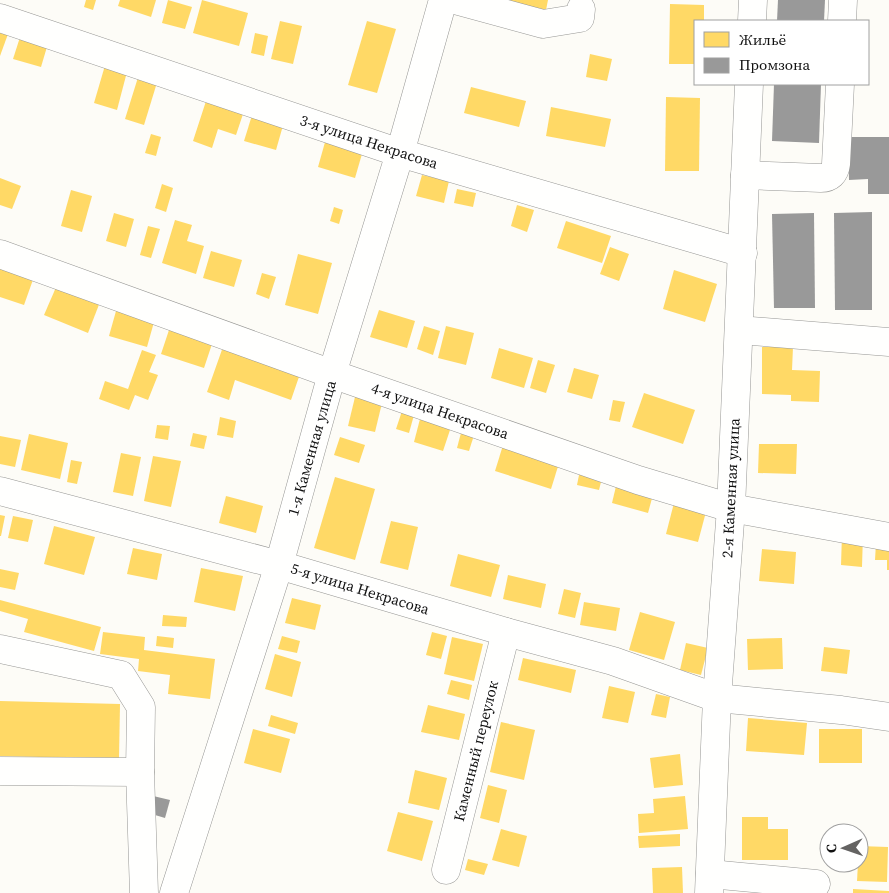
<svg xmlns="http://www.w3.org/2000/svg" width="889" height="893" font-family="'Source Serif 4',serif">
<rect width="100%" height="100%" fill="#fdfcf7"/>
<g fill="#ffd966">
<path d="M86 0H96L93 10 84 7Z"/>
<path d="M120 0H156L151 17 118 6Z"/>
<path d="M168 0 192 7 185 29 162 23Z"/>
<path d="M202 0 248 13 239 46 193 33Z"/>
<path d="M503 0H548L546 10Z"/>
<path d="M670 4 704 5V21H695V64H669Z"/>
<path d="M0 19 12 23 0 56Z"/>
<path d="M280 21 302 26 293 64 271 59Z"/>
<path d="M367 21 396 29 377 93 348 85Z"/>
<path d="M22 31 49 40 41 67 13 59Z"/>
<path d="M255 33 268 36 264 56 251 53Z"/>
<path d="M590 54 612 59 607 81 586 77Z"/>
<path d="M106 62 128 68 117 110 94 103Z"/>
<path d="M140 71 159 76 144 125 125 119Z"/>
<path d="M471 87 526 101 519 127 464 113Z"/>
<path d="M666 97 700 98 699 171H665Z"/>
<path d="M207 98 244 111 236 135 218 129 212 148 193 141Z"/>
<path d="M551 107 611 119 605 147 546 136Z"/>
<path d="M253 112 284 122 276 150 244 141Z"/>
<path d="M151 134 161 137 156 156 145 153Z"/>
<path d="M327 135 364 147 355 178 318 167Z"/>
<path d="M422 175 449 181 444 203 416 196Z"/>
<path d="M0 178 21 186 12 209 0 205Z"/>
<path d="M162 184 173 188 166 212 155 208Z"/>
<path d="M457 189 476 193 473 207 454 203Z"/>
<path d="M71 190 92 196 82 232 61 226Z"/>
<path d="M517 205 534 210 527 232 511 226Z"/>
<path d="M334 207 343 210 339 224 330 221Z"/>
<path d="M114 213 134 219 126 247 106 241Z"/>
<path d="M175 220 192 225 187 241 204 246 196 274 162 263Z"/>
<path d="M566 221 611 236 602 263 557 248Z"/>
<path d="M148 226 160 229 151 258 140 255Z"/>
<path d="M610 247 629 254 619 281 600 274Z"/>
<path d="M211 251 242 260 234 287 203 278Z"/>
<path d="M298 254 332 263 318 314 285 305Z"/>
<path d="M0 261 35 274 24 305 0 297Z"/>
<path d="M674 270 717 284 705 322 663 309Z"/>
<path d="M262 273 276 277 269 299 256 294Z"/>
<path d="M57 285 100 302 88 333 44 315Z"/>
<path d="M379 310 415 321 407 348 370 337Z"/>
<path d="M116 311 154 322 147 347 109 336Z"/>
<path d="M424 326 440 331 433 355 417 349Z"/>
<path d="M446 326 474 333 466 365 438 358Z"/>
<path d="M170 327 213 341 204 368 161 354Z"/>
<path d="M224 344 301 371 291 400 235 380 229 400 207 392Z"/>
<path d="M762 347H793L792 370 820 371 819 402 791 401V395L762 394Z"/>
<path d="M499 348 533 358 524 388 491 378Z"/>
<path d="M142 350 156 355 149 372 158 375 148 400 135 395 129 410 99 399 105 381 128 389Z"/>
<path d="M538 360 555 365 546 393 530 388Z"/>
<path d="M574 368 599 375 592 399 567 392Z"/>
<path d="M644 393 695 410 683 444 632 427Z"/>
<path d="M355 397 382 403 375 432 348 426Z"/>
<path d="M613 400 625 402 620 422 609 420Z"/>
<path d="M402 411 414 415 409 433 396 429Z"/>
<path d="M220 417 236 421 233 438 217 435Z"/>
<path d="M420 419 451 427 443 451 414 442Z"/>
<path d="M157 425 170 426 168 440 155 438Z"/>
<path d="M462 429 475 432 469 451 457 448Z"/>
<path d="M193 433 207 436 204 449 190 446Z"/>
<path d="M29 434 68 443 60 479 21 470Z"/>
<path d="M0 436 21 440 15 467 0 464Z"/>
<path d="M340 437 365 445 359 463 334 455Z"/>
<path d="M504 442 560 460 551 489 495 471Z"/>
<path d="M759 444H797L796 474 758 473Z"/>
<path d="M121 453 141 457 133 496 113 492Z"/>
<path d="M153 456 181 461 171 507 144 501Z"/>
<path d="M71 460 82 462 77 484 67 482Z"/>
<path d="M580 470 603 474 599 490 577 485Z"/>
<path d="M335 477 375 489 355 560 314 548Z"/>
<path d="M617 482 654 491 648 513 612 503Z"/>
<path d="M226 496 263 506 256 533 219 523Z"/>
<path d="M675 499 707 508 698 542 666 534Z"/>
<path d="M0 515 5 516 1 536H0Z"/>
<path d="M13 516 33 520 28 542 8 538Z"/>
<path d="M391 521 418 527 408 570 380 563Z"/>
<path d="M54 526 95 537 84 575 44 564Z"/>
<path d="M842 533 863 534 862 567 841 565Z"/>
<path d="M876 543H889V570H887V560H875Z"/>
<path d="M133 548 162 554 157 580 127 574Z"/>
<path d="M762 549 796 552 794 584 759 581Z"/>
<path d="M458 554 500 565 491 597 450 586Z"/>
<path d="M201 568 243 576 235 611 194 602Z"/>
<path d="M0 569 19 573 15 590 0 587Z"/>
<path d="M508 575 546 584 541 608 503 599Z"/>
<path d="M564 589 581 593 575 618 558 614Z"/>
<path d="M292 598 321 605 315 630 285 623Z"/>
<path d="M0 600 101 627 94 651 24 632 28 619 0 611Z"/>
<path d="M584 602 620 608 616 631 580 625Z"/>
<path d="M640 612 675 622 664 660 629 650Z"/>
<path d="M163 615 187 617 186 627 162 626Z"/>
<path d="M103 632 145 637 144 650 215 659 210 699 168 694 170 675 138 671 139 659 100 654Z"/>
<path d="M432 632 447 636 441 659 426 655Z"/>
<path d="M157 636 174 638 173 648 156 646Z"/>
<path d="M282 636 300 641 297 653 278 649Z"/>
<path d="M452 637 483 644 474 681 444 674Z"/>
<path d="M782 638 783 669 748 670 747 639Z"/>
<path d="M686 643 708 648 701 675 680 670Z"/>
<path d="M824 647 850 650 847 674 821 671Z"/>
<path d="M275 654 301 662 292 697 265 689Z"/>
<path d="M523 658 576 670 571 693 518 680Z"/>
<path d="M451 680 472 685 469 700 447 694Z"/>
<path d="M609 686 635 692 628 723 602 718Z"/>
<path d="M656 694 670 697 666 718 651 715Z"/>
<path d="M0 701 120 704 119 759 0 756Z"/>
<path d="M428 705 465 714 459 740 421 732Z"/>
<path d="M271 715 298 723 295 734 268 726Z"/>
<path d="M748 718 807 723 804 755 746 751Z"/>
<path d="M501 722 535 730 524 780 490 772Z"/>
<path d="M253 729 290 739 281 773 244 763Z"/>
<rect x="819" y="729" width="43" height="34"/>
<path d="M680 754 683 785 654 788 650 758Z"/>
<path d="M415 770 447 778 439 810 408 803Z"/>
<path d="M488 785 507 790 499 823 480 818Z"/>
<path d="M685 796 688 829 639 833 638 814 654 813 653 799Z"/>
<path d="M398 812 433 821 422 861 387 851Z"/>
<path d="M742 817H768V829H788V860H742Z"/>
<path d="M501 829 527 836 519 867 492 860Z"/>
<path d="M680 834V846L639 848 638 836Z"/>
<path d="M859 846 888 847 887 882 857 881Z"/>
<path d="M468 859 488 864 484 875 465 870Z"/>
<path d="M682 867 683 893H653L652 868Z"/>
<path d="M853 889 889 891V893H853Z"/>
</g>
<g fill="#999">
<path d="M778 0H825L824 21H777Z"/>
<path d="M774 84H821L819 143 772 141Z"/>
<path d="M848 137H889V194H868V179L849 180Z"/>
<path d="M872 212V310H835L834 213Z"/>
<path d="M814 213 815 308H774L772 214Z"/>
<path d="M149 795 170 800 165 818 145 812Z"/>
</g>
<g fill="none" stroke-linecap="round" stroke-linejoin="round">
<g stroke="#979795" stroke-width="29">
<g id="minor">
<path d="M455 0 543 24 580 18 581 9"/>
<path d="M0 18 400 153 743 253"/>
<path d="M752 21 753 0"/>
<path d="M842 21 843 0"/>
<path d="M745 175 821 178C830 178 835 173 836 164L840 84"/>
<path d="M0 254 332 374 638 480 731 508 889 537"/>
<path d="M739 330 889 342"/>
<path d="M0 491 279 565 506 632 613 661 717 698 841 710 889 717"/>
<path d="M0 649 121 675 141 707 140 772 144 893"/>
<path d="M0 771 140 772"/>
<path d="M446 870 506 632"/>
<path d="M710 874 816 884"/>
<path d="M174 893 279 565 332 374 400 153 443 0"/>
<path d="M709 893 717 698 731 508 749 84"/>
</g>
</g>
<use href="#minor" stroke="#fffffe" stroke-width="28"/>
</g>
<g text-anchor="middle" stroke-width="5" stroke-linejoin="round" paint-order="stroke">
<g font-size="15" fill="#111" stroke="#fff">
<text transform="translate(369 142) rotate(18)" y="5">3-я улица Некрасова</text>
<text transform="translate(440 411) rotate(19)" y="5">4-я улица Некрасова</text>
<text transform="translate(312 448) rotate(-74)" y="5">1-я Каменная улица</text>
<text transform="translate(731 488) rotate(-87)" y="5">2-я Каменная улица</text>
<text transform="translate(360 589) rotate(17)" y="5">5-я улица Некрасова</text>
<text transform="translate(476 751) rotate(-76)" y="5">Каменный переулок</text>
</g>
</g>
<rect x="694" y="20" width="175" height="65" fill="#ffffff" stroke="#a0a0a0"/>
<rect x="704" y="32" width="25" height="15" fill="#ffd966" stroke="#a0a0a0"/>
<text x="739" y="45" font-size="15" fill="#111111">Жильё</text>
<rect x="704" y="58" width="25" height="15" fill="#999999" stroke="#a0a0a0"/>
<text x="739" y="70" font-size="15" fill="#111111">Промзона</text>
<g transform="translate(844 848) rotate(268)"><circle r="24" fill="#ffffff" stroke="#a0a0a0"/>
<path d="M0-4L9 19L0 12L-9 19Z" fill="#646362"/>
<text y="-8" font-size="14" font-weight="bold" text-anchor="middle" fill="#111111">С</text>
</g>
</svg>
